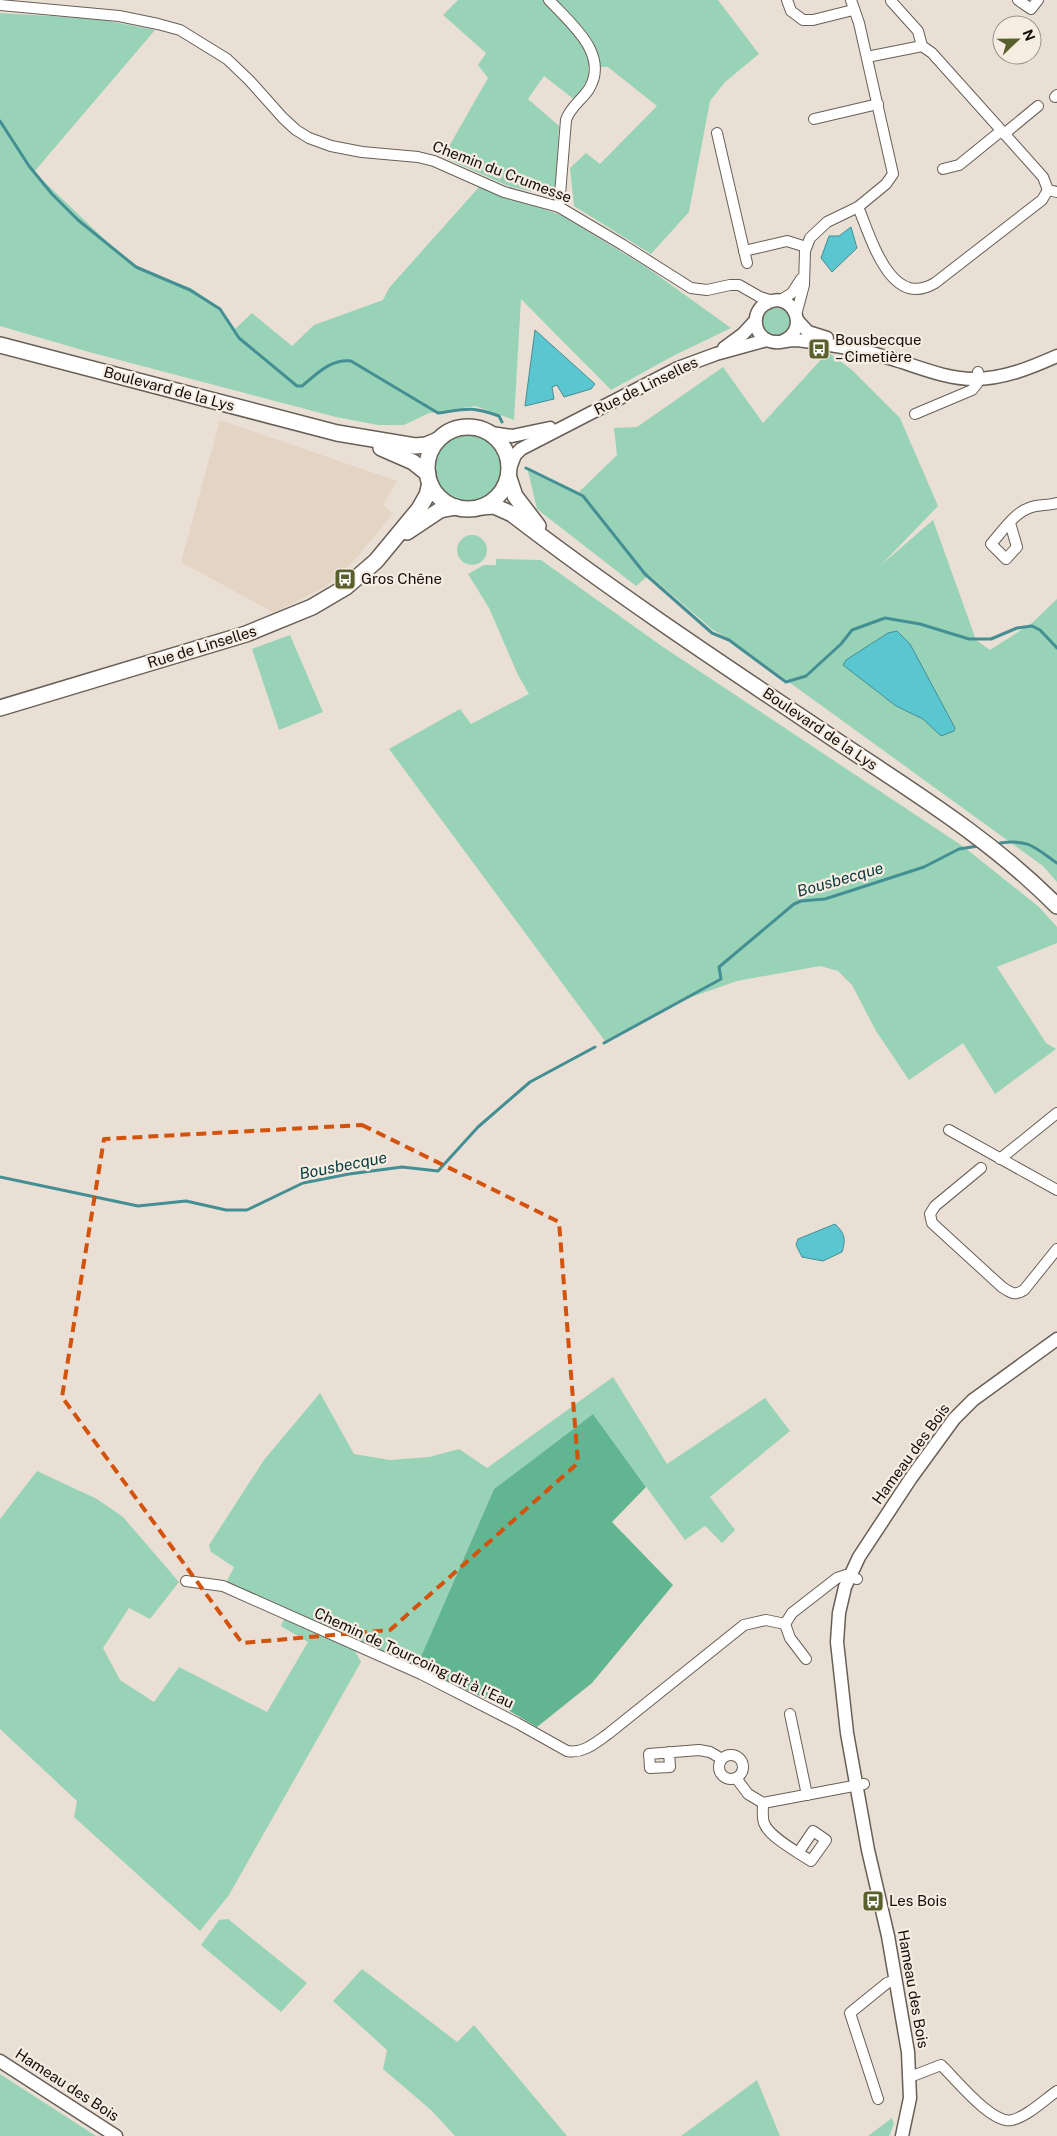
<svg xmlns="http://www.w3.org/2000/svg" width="1057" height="2136" font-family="'Public Sans',sans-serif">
<rect width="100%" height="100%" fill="#eadfd5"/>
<path fill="#e4d4c4" d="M220 420 397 481 383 505 393 514 357 557 328 585 274 613 181 562Z"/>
<g fill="#99d3b7">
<path d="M458 0H718L759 54 725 82 710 101 689 212 651 254 574 206 570 168 586 153 600 164 657 106 608 67H588L589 77 575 100 544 76 528 99 559 126 555 197 508 186 443 157 488 78 478 65 486 53 443 15Z"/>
<path d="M0 13 98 19 155 30 34 172 123 257 151 275 191 288 220 308 235 329 252 313 292 346 314 325 383 300 389 288 479 187 561 215 646 267 731 328 673 356 611 390 521 299 514 420 475 406 429 413 404 425H378L336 417 89 352 0 326Z"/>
<circle cx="776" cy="322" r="14"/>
<path d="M828 352 852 370 900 418 938 506 881 565 933 520 976 640 990 650 1032 623 1057 599V882L1043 866 728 638 713 630 649 575 636 586 537 509 527 467 579 492 617 455 614 428 637 427 723 367 763 423Z"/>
<circle cx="468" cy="467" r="35"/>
<circle cx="472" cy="550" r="15"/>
<path d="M496 559 541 560 663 647 964 847 1039 907 1057 927V943L997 967 1046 1043 1056 1049 995 1094 963 1043 909 1080 876 1031 852 985 838 971 820 966 737 981 677 1002 605 1041 389 749 460 709 471 724 529 694 518 675 489 608 468 574 484 565H496Z"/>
<path d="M290 635 323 712 279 730 252 649Z"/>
<path d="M613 1377 667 1464 765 1398 790 1431 710 1497 735 1530 722 1543 705 1526 685 1540 593 1414 494 1489 416 1668 226 1583 234 1567 211 1552 209 1545 264 1460 320 1393 354 1454 390 1460 429 1457 459 1449 487 1468Z"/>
<path d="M37 1471 97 1499 123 1517 179 1582 150 1619 129 1608 103 1648 120 1680 154 1702 179 1667 267 1712 308 1642 281 1626 284 1619 354 1649 361 1662 229 1895 200 1931 74 1817 77 1801 0 1729V1519Z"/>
<path d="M228 1919 307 1983 281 2012 201 1945 219 1920Z"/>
<path d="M362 1969 457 2042 474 2025 567 2136H455L431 2110 383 2069 387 2050 333 2001Z"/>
<path d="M0 2074 96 2136H0Z"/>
<path d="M757 2080 780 2136H681Z"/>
<path d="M892 2118 894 2124 889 2136H868Z"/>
</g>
<path fill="#61b691" d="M593 1414 646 1487 612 1522 673 1585 592 1683 537 1727 498 1704 416 1668 494 1489Z"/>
<g fill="#5ac6cf" stroke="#448f94">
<path d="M851 227 857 248 832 272 821 258 829 236H839Z"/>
<path d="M535 330 595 384 591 389 564 397 557 385 552 387 554 399 525 406Z"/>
<path d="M897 631 910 644 955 728 954 731 941 736 923 719 896 706 843 665 846 660 888 633Z"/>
<path d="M835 1224C845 1233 846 1240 842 1252L823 1261 802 1257 796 1245 798 1239Z"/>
</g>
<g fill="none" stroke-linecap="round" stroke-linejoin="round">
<g stroke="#448f94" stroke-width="3">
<path d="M0 121 29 166 52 194 78 220 136 267 190 290 220 309 239 338 297 386H302C317 374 330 359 351 361L438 413C466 409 471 406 499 416L502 422"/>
<path d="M526 468 583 496 645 574 712 633 729 640 786 682 806 676 841 644 852 630 885 618 920 624 969 639H991L1017 628 1032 626 1040 630 1057 648"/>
<path d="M1000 843C1029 839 1034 847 1057 863"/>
<path d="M604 1043 721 979 719 967 794 904 801 901 825 899 853 890 924 867 959 849 978 846"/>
<path d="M0 1177 138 1206 186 1201 226 1210H247L303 1183 349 1174 402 1167 438 1171 478 1127 530 1082 595 1047"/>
</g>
<g stroke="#685f56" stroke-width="12">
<g id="minor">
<path d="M549 0C570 23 610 54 589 89 582 100 570 107 566 120L559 207"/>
<path d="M787 0 791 11 803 20H813L853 10"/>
<path d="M1018 0 1031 9 1038 0"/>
<path d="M891 1 918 31 922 46 932 53 1043 177 1048 190 1057 192"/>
<path d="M0 5 119 16 158 24 180 30 227 59 249 80 283 118 296 130 309 138 331 146 362 152 418 157 434 161 504 192 559 207 623 245 691 288 707 290 730 285H739L760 297 773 301"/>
<path d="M867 57 922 46"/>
<path d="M1055 97 1057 95"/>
<path d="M814 119 878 104"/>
<path d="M717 133 747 263"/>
<path d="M1004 134 1038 106"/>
<path d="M943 169 959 165 1001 131"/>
<path d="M858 207C871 237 890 310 935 283L1042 200 1048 190"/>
<path d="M744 251 787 241 806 247"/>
<path d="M779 301 792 293 801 279"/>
<path d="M796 315 804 285 805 251 810 238 827 222 858 207 886 184 893 174 859 23 851 0"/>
<path d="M915 414 972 390 977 384 978 372"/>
<path d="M1010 523 1017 547 1006 559 991 544C1001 533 1014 513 1029 508 1038 504 1048 506 1057 503"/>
<path d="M949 1130 1057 1190"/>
<path d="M1000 1159 1057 1113"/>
<path d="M981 1168 935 1206 930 1214 932 1223 1002 1287C1011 1293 1015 1296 1024 1290L1057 1249"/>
<path d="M186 1581 223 1586 421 1674 517 1723 567 1751C583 1754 595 1743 608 1734L744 1625 766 1620 785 1624"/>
<path d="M785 1624 792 1613 837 1578 846 1575 857 1579"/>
<path d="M785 1624 790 1638 806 1659"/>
<path d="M790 1714 807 1795"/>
<path d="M669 1752 670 1767 650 1768 649 1754 699 1750 710 1752 722 1759"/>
<circle cx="731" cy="1767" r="12"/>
<path d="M736 1778 748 1794 763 1803 864 1784"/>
<path d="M763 1803C763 1810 762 1817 764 1823 769 1837 799 1853 811 1861L826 1840 813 1831 798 1853"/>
<path d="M910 2077 941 2065C955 2078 992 2125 1012 2120 1028 2116 1044 2100 1057 2091"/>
<path d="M878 2099 850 2013 887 1983 895 1980"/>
</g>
</g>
<g stroke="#685f56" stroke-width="15">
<g id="tertiary">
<path d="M797 320 808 332 827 338"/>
<path d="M783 341C811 329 792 290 767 303 752 310 752 332 767 340 776 345 786 340 796 340 808 341 819 343 830 345 850 348 870 352 889 358 917 366 945 379 974 379 1003 379 1030 368 1057 356"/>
<path d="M724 348 743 334 755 321"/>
<path d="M491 433 512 436 550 428"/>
<path d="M510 468 515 455 521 449 678 368 716 354 767 340"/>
<path d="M0 2061 116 2136"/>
<path d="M902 2136 910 2098 908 2052 888 1936 868 1850 847 1733 837 1642 839 1613 845 1587 859 1557 911 1478 954 1419 973 1400 1057 1339"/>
</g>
</g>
<g stroke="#685f56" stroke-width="18">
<g id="secondary">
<path d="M0 345 337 433 415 446 426 445 438 440"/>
<circle cx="468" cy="468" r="41"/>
<path d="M381 448 413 462 428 474"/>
<path d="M509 478 515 496 538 526"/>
<path d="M481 507 494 506 512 514C616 594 725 666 834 739 912 791 991 839 1057 906"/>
<path d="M407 532 440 510 456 507"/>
<path d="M0 708 246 634 312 607 346 587 376 561 419 509 427 495 430 483"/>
</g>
</g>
<use href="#minor" stroke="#fff" stroke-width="10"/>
<use href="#tertiary" stroke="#fff" stroke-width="12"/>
<use href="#secondary" stroke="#fff" stroke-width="15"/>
</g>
<path fill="none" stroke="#d3520c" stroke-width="4" stroke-dasharray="10 6" stroke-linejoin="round" d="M362 1125 559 1222 578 1463 390 1630 242 1643 62 1397 104 1139Z"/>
<defs>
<g id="bus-square" transform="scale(1.125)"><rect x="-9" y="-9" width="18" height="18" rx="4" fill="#595f2d" stroke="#f7ece2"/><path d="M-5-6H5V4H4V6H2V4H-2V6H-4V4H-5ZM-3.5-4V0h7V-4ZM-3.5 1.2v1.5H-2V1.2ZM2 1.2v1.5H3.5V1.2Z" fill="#fff"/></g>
</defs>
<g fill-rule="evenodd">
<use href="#bus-square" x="819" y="349"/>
<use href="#bus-square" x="345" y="579"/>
<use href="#bus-square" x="873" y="1901"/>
</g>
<g text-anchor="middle" stroke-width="4.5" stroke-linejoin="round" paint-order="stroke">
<g font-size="15" fill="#120e0b" stroke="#f7ece2">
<text transform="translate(502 172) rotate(21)" y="5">Chemin du Crumesse</text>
<text transform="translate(646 386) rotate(-26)" y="5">Rue de Linselles</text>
<text transform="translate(169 389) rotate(15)" y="5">Boulevard de la Lys</text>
<text transform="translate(202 647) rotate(-17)" y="5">Rue de Linselles</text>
<text transform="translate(820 729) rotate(34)" y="5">Boulevard de la Lys</text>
<text transform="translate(911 1454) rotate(-54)" y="5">Hameau des Bois</text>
<text transform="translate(414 1658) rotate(25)" y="5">Chemin de Tourcoing dit à l'Eau</text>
<text transform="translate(913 1989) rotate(80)" y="5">Hameau des Bois</text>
<text transform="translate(67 2085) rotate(33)" y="5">Hameau des Bois</text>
</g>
<g font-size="15" fill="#120e0b" stroke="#f7ece2" text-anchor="start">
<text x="835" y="345">Bousbecque<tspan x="835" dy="17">– Cimetière</tspan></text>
<text x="361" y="584">Gros Chêne</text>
<text x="889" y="1906">Les Bois</text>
</g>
<g font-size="16" font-style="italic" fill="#053b3f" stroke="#f7ece2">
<text transform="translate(840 879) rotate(-16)" y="6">Bousbecque</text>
<text transform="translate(343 1165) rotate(-11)" y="6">Bousbecque</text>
</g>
</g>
<g transform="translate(1017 40) rotate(68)"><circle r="24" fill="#f7ece2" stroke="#9b938c"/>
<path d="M0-4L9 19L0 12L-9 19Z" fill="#595f2d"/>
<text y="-8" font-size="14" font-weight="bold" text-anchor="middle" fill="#120e0b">N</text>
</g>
</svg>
